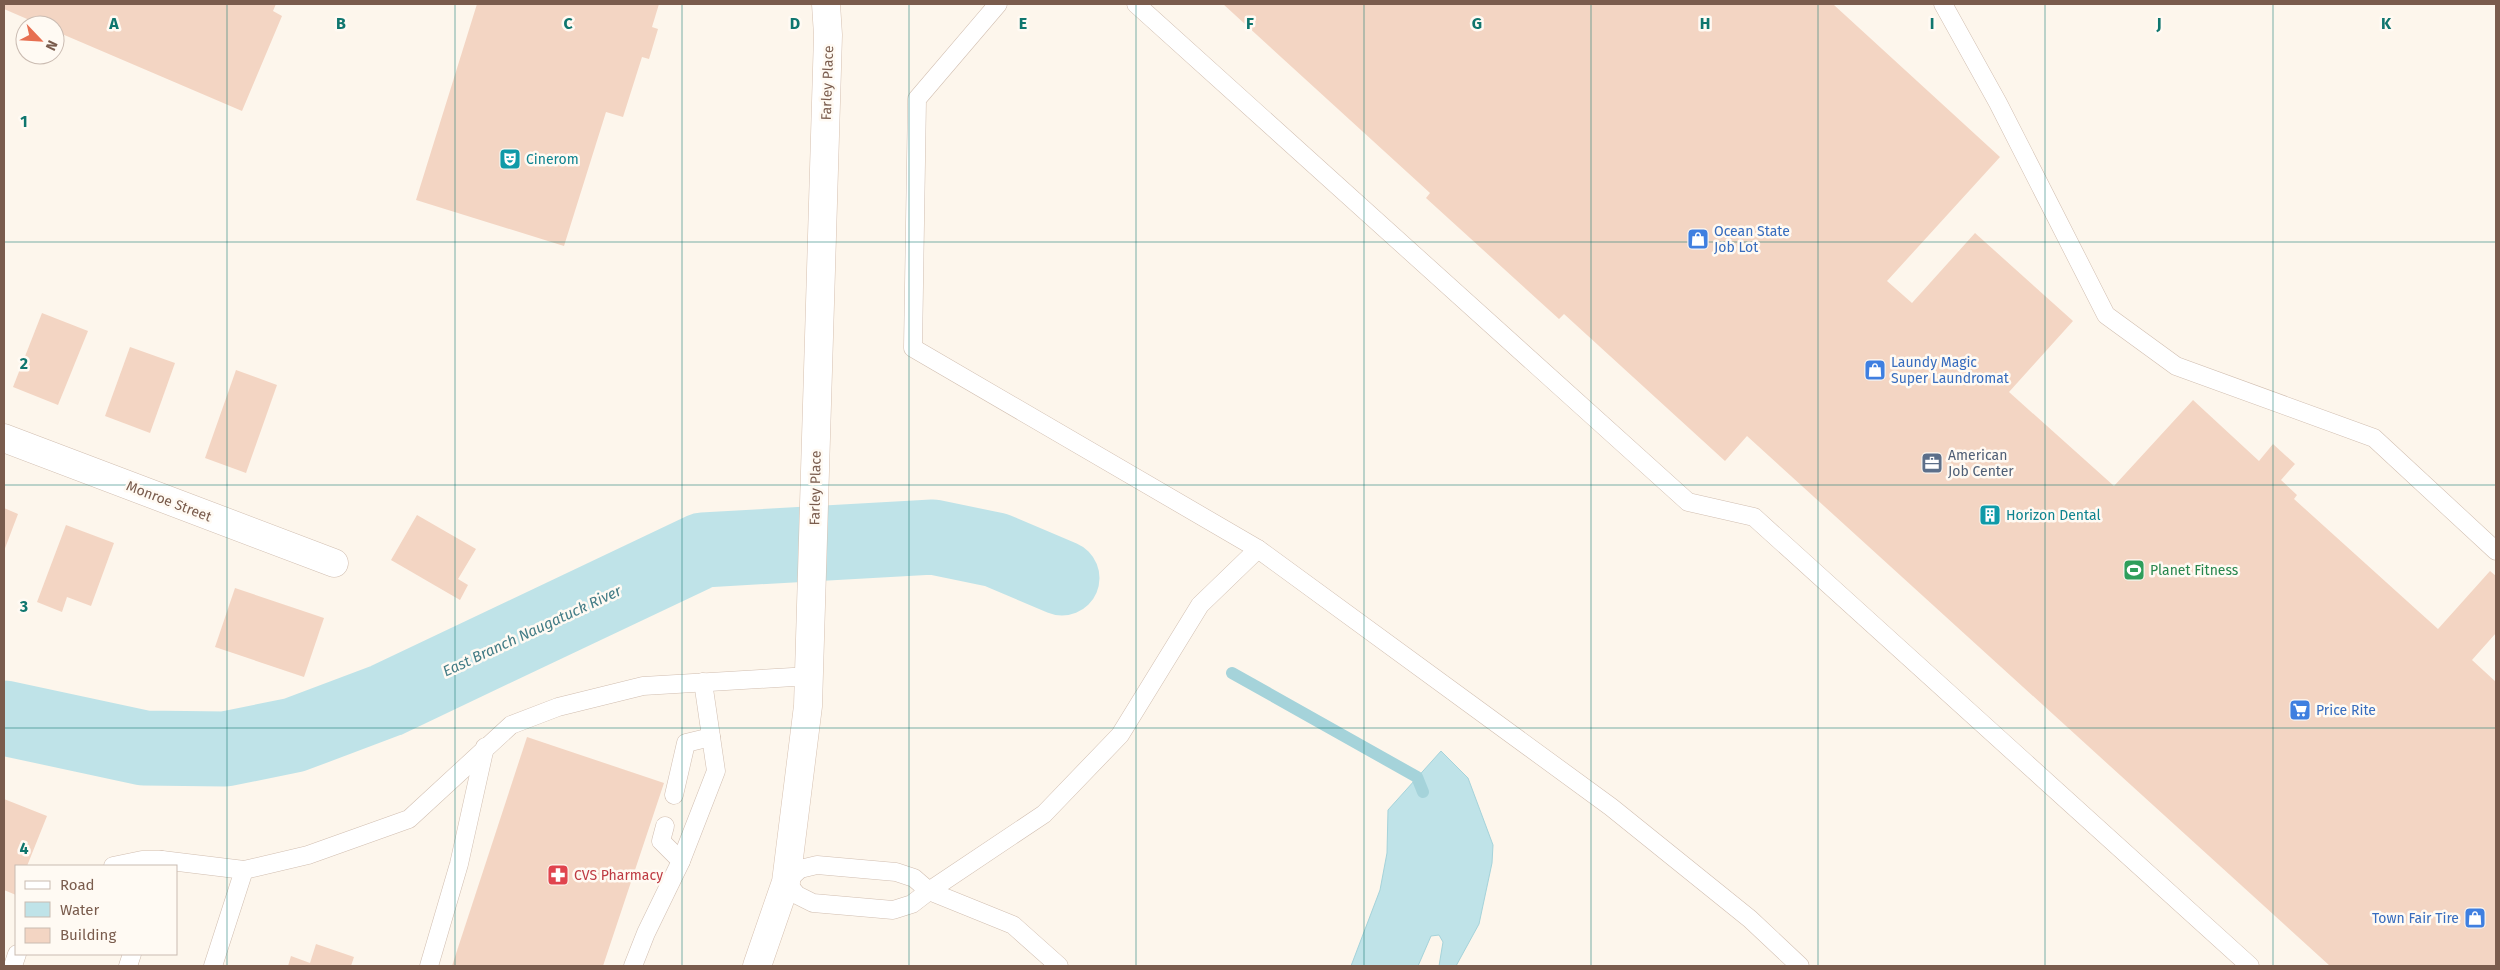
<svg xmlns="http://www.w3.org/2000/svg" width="2500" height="970" font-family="'Fira Sans',sans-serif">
<rect width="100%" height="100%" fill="#fdf6ec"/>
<path fill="#bfe3e8" stroke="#a5d3da" d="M1441 751 1468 778 1493 845 1492 863 1479 924 1456 966H1439L1443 942 1439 935 1431 936 1418 966H1351L1380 890 1387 853 1388 810Z"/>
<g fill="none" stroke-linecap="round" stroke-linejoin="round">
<path stroke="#a5d3da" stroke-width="12" d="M1232 673 1417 777 1423 792"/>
<path stroke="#bfe3e8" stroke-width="75" d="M4 718 144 748 225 749 294 735 387 700 703 550 933 537 996 550 1062 578"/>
</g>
<g fill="#f3d5c3">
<path d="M4 4H276L273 11 282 16 242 111 55 31V25H41L4 9Z"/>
<path d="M477 4H659L652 27 658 29 649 59 642 57 623 117 606 112 564 246 416 200Z"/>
<path d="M1223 4H1835L1834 5 2000 157 1887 281 1912 303 1975 233 2073 321 2009 392 2114 486 2193 400 2259 461 2273 444 2295 464 2281 480 2297 495 2294 499 2438 629 2490 571 2496 576V633L2472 660 2496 682V966H2330L1747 436 1725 461 1564 314 1559 319 1426 198 1430 193Z"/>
<path d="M42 313 88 331 58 405 13 387Z"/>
<path d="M130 347 175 363 150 433 105 416Z"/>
<path d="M236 370 277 385 246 473 205 458Z"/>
<path d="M4 508 18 514 4 551Z"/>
<path d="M417 515 476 549 458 579 468 585 460 600 391 560Z"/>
<path d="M66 525 114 543 91 606 67 597 62 612 37 602Z"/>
<path d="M235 588 324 618 304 677 215 647Z"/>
<path d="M527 737 664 783 603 966H452Z"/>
<path d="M4 799 47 816 27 866H16V895L4 890Z"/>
<path d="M316 944 354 957 351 966H288L291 956 310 963Z"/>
</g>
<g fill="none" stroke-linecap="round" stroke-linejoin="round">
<g stroke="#d1beb0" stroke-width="19">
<g id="service">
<path d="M998 4 917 99 913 348 1258 549 1611 807 1750 919 1800 966"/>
<path d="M1136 4 1688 502 1754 517 2250 966"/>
<path d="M1943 4 1998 103 2106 315 2176 366 2374 438 2496 551"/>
<path d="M674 795 686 743 711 737"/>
<path d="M665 826 661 841 681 861"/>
<path d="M162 860 244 870 308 855 409 819 511 725 558 707 643 686 810 676"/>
<path d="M113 866 142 860H162L160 866"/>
<path d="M13 966 17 954"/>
<path d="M128 966 132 954"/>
<path d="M213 966 244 870"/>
<path d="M429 966 459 864 485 747"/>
<path d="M633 966 646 933 681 861 716 771 703 682"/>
<path d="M1059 966 1013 925 929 891 914 878 896 872 817 865 800 869 786 882 797 895 813 903 893 910 912 904 929 891 1044 814 1120 735 1200 605 1258 549"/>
</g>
</g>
<g stroke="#d1beb0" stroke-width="29">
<path id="minor" d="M4 438 334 563"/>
</g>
<g stroke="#d6c0b0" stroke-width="29">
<path id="secondary" d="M757 966 786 882 808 706 828 35 826 4"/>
</g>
<use href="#service" stroke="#fff" stroke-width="18"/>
<use href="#minor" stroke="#fff" stroke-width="28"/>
<use href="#secondary" stroke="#fff" stroke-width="28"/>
</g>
<path fill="none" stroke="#0f766e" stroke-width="1" stroke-opacity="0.55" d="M227 4V966M455 4V966M682 4V966M909 4V966M1136 4V966M1364 4V966M1591 4V966M1818 4V966M2045 4V966M2273 4V966M4 242H2496M4 485H2496M4 728H2496"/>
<defs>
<g id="theatre-square" transform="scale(1.125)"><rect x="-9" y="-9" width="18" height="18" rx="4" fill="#0f9aa8" stroke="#fffaf3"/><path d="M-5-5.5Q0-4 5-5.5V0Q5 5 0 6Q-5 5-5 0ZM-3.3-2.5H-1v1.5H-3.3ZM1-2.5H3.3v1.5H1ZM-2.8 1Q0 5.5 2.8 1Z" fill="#fff"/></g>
<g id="shop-square" transform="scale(1.125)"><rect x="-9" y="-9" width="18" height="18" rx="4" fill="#3f7fe0" stroke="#fffaf3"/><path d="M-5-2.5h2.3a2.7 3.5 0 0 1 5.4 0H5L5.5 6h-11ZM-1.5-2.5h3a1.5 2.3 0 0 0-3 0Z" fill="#fff"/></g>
<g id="office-square" transform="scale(1.125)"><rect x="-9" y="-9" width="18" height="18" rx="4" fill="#5c6f8a" stroke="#fffaf3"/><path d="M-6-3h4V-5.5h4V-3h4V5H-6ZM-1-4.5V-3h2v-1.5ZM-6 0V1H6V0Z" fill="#fff"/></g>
<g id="building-square" transform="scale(1.125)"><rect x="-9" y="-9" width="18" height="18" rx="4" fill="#0f9aa8" stroke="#fffaf3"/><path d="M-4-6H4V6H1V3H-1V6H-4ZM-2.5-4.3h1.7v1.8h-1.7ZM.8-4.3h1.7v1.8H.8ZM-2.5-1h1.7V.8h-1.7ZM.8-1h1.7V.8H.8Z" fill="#fff"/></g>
<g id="stadium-square" transform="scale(1.125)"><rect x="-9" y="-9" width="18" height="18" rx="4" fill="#2e9e5b" stroke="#fffaf3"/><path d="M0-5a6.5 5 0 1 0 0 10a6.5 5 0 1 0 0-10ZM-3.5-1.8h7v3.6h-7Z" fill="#fff"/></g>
<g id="supermarket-square" transform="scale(1.125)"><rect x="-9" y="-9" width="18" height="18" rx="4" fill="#3f7fe0" stroke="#fffaf3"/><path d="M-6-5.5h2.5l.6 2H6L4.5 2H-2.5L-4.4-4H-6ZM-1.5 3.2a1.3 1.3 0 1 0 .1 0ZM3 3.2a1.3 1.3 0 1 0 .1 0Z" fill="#fff"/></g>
<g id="pharmacy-square" transform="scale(1.125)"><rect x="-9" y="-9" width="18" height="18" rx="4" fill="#e0444e" stroke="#fffaf3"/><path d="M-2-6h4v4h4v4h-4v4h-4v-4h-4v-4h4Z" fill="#fff"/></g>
</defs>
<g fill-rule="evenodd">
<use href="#theatre-square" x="510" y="159"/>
<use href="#shop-square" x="1698" y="239"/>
<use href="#shop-square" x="1875" y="370"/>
<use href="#office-square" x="1932" y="463"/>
<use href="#building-square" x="1990" y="515"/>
<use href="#stadium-square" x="2134" y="570"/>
<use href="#supermarket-square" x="2300" y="710"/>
<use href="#pharmacy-square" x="558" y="875"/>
<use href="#shop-square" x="2475" y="918"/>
</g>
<g text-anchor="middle" stroke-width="5" stroke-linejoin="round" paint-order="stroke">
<g font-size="14" fill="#7a5c4d" stroke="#fffaf3">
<text transform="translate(827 83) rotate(-88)" y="5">Farley Place</text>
<text transform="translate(815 488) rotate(-89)" y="5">Farley Place</text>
<text transform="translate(169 501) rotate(21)" y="5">Monroe Street</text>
</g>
<g font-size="14" fill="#0d838f" stroke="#fffaf3" text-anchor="start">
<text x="526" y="164">Cinerom</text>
<text x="2006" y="520">Horizon Dental</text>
</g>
<g font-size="14" fill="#366cbe" stroke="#fffaf3" text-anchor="start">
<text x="1714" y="236">Ocean State<tspan x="1714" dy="16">Job Lot</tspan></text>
<text x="1891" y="367">Laundy Magic<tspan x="1891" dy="16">Super Laundromat</tspan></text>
<text x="2316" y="715">Price Rite</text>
<text x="2459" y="923" text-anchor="end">Town Fair Tire</text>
</g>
<g font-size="14" fill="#4e5e75" stroke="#fffaf3" text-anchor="start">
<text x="1948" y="460">American<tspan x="1948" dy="16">Job Center</tspan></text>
</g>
<g font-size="14" fill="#27864d" stroke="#fffaf3" text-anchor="start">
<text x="2150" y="575">Planet Fitness</text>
</g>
<g font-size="14" fill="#be3a42" stroke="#fffaf3" text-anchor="start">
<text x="574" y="880">CVS Pharmacy</text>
</g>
<g font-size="15" font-style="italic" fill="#437c86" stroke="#fffaf3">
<text transform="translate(532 631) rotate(-25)" y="5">East Branch Naugatuck River</text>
</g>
</g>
<g font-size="16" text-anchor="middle" font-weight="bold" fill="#0f766e" stroke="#fffaf3" stroke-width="5" stroke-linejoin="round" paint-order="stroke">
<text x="114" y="29">A</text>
<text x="341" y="29">B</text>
<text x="568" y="29">C</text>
<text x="795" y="29">D</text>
<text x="1023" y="29">E</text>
<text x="1250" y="29">F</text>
<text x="1477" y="29">G</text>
<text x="1705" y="29">H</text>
<text x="1932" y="29">I</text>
<text x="2159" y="29">J</text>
<text x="2386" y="29">K</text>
<text x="24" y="127">1</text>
<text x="24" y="369">2</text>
<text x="24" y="612">3</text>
<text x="24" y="854">4</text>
</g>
<rect width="2500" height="970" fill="none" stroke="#7a5c4d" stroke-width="10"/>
<rect x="15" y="865" width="162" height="90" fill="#fffaf3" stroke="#cabbb1"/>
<rect x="25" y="881" width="25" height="8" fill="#ffffff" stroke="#cabbb1"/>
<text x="60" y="890" font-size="15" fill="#7a5c4d">Road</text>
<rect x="25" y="902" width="25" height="15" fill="#bfe3e8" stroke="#cabbb1"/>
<text x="60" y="915" font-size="15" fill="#7a5c4d">Water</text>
<rect x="25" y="928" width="25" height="15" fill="#f3d5c3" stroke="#cabbb1"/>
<text x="60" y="940" font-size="15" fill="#7a5c4d">Building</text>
<g transform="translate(40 40) rotate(115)"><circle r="24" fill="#fffaf3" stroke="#cabbb1"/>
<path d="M0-4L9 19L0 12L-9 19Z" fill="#e76f51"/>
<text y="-8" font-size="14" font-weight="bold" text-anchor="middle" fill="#7a5c4d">N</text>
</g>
</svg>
